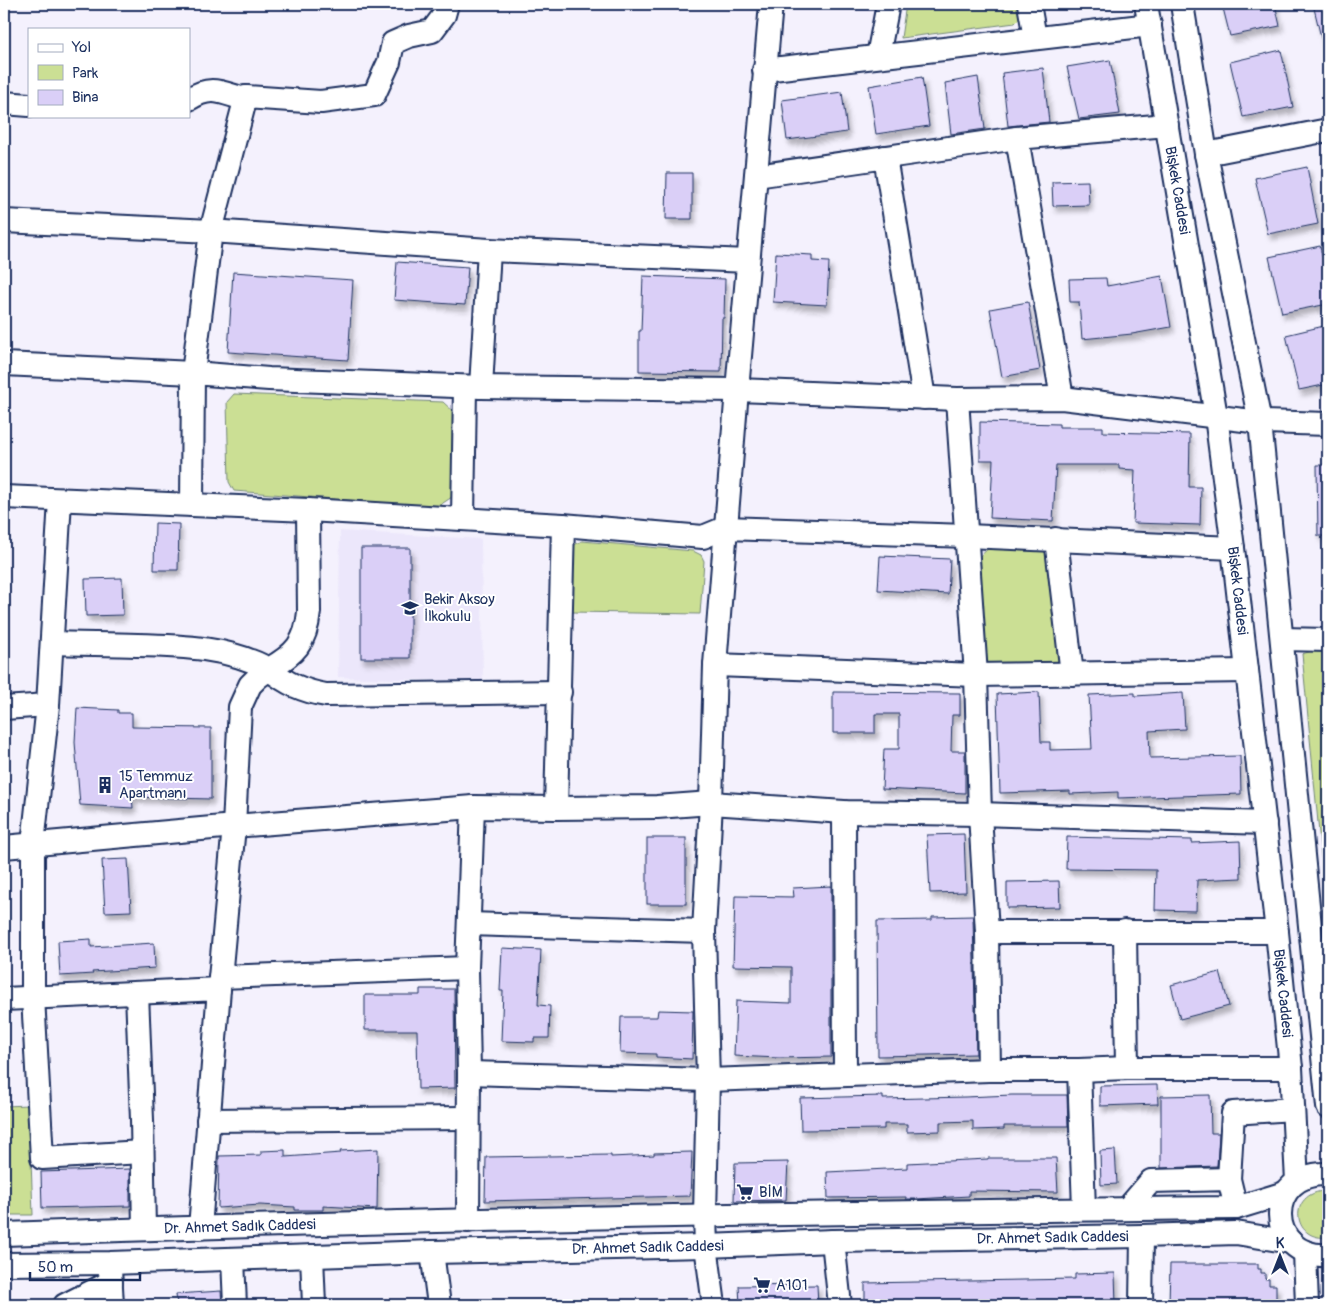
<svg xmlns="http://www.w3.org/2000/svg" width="1332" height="1309" font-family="Pangolin,sans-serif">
<defs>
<filter id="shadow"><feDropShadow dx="3" dy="5.5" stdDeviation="2.5" flood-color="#0004"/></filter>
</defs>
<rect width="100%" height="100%" fill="#f4f1fd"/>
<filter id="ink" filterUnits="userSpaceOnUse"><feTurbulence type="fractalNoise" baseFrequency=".02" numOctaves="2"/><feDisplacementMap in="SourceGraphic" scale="10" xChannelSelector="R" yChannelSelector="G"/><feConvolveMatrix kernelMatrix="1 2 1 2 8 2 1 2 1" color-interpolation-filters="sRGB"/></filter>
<g filter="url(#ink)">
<path fill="#ece7fb" d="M340 531 481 539 483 682 338 677Z"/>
<g fill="#cbdf94" stroke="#738779">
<path d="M906 4H1022L1023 15 1015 23 901 38Z"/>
<path d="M234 394 443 402 456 414 455 495 437 507 234 491 229 482 227 402Z"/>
<path d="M582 541 693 551 701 555 704 561 700 614 571 612V554L574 545Z"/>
<path d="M990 547H1047L1061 659 1056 666 995 669 983 658 977 559Z"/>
<path d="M1325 647H1328V928L1302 654Z"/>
<path d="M29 1105 33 1215H4V1106Z"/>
<path d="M1323 1191 1328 1192V1237C1293 1242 1287 1195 1323 1191Z"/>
</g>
<g fill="#dacff7" stroke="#1b2f5e" filter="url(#shadow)">
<path d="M1222 4H1275L1280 26 1230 36Z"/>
<path d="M1313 4H1328V50H1324Z"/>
<path d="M1281 50 1293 107 1243 117 1230 62Z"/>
<path d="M1110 60 1120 114 1079 119 1067 67Z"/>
<path d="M1043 68 1049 122 1008 126 1002 73Z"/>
<path d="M922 77 929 126 876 134 869 86Z"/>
<path d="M978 77 985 129 951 134 945 83Z"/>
<path d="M842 92 847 132 787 140 782 100Z"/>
<path d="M1307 167 1318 224 1268 234 1255 178Z"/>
<path d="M667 173H692V219H666Z"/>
<path d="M1088 181 1089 205 1053 206 1052 182Z"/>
<path d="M1320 246 1328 283V304L1282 313 1269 257Z"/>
<path d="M776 253 812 255V261L829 262 827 305 773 302Z"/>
<path d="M397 262 468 267 465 305 394 300Z"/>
<path d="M233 272 353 280 348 360 228 352Z"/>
<path d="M643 276 725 279 724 318H722L721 372 639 371V331H641Z"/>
<path d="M1162 276 1171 327 1132 334 1082 339 1079 302H1070L1069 279 1106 278 1107 286Z"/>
<path d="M1028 302 1040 370 1002 377 990 309Z"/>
<path d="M1328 325V384L1299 390 1286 335Z"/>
<path d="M980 422 1059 424V427H1103V432L1190 434 1189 487H1201L1200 525 1133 523 1135 470 1119 469V465H1056L1053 521 990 518 993 460H980Z"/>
<path d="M1317 465H1328V536H1318Z"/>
<path d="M155 523 179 524 178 570H154Z"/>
<rect x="361" y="548" width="49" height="110"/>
<path d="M880 556 950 559 948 594 878 590Z"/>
<path d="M122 578 123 615 86 616 85 579Z"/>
<path d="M833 692 960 693V715H952L951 751H965V793L882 789 884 749H899V714H875V733H833Z"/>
<path d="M1039 692 1041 742H1050V750L1092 749 1089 695 1135 693V696L1183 693 1185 729 1149 731 1150 758 1240 756 1241 794 1118 798V792L1070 794V791L1000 793 997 694Z"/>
<path d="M77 708 118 710V713H132V727L211 728V799L132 797 133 808 80 805 75 742Z"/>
<path d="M964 834 966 892 930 893 927 835Z"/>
<path d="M1067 837 1192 840V843L1240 841 1241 878 1197 880 1196 911 1155 910 1156 870 1066 869Z"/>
<rect x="647" y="838" width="39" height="66"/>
<path d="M128 859 131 911 105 912 102 860Z"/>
<path d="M1059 881 1060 907 1007 908V882Z"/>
<path d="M831 886V1057L779 1058 734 1056 736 1001 791 1003V967L733 966 735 896 794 897 793 888Z"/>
<path d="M973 916 976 1054 878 1056 877 921 932 920V917Z"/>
<path d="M91 939V947L154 943 155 968 92 972 93 974 60 976 58 941Z"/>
<path d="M502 948 541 950 538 1005 550 1006 549 1038H534V1042L501 1041 503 991H500Z"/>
<path d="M1220 972 1229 1006 1180 1019 1171 985Z"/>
<path d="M420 989H454L455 1088 418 1089 417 1030H365V995H420Z"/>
<path d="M658 1010 693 1011 692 1059 656 1057V1054L620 1053 621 1017H657Z"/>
<path d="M1157 1085 1158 1104 1100 1106V1086Z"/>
<path d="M1012 1095H1067L1068 1126H1004V1129L973 1130V1121L940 1122V1131L907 1132V1124H884V1129L801 1130 800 1098 883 1096V1099L965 1097Z"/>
<path d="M1210 1095 1211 1133H1219L1217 1166 1161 1168V1096Z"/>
<path d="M378 1149 377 1209 323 1206V1210H295V1207L260 1205 218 1208 219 1156 261 1155V1151L285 1150V1157L341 1153 340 1151Z"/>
<path d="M1115 1150 1117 1184 1101 1185 1100 1151Z"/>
<path d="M692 1152 690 1196 485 1201 486 1157 611 1155V1157L654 1155V1153Z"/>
<path d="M988 1158H1056L1058 1192 969 1191V1196L916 1199H906V1197L828 1198 827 1172 907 1168V1163L988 1159Z"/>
<path d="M788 1162 786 1200 734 1201 735 1163Z"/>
<path d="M130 1169V1206L42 1208 41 1172Z"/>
<path d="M1170 1264H1258V1269H1261V1273H1265V1279H1269V1285H1276V1305H1169Z"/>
<path d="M1115 1273 1116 1305H865V1283L1075 1279V1274Z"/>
<path d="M817 1285 818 1305H740L739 1286Z"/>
<path d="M221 1291 222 1305H177L176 1294Z"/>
</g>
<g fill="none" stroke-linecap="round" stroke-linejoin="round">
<g stroke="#1b2f5e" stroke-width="26">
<g id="minor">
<path d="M1029 4 1035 38"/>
<path id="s1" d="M1146 4 1216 416 1233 548 1277 932 1291 1068 1297 1181"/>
<path d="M1182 4 1206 154 1260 422 1328 1107"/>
<path d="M878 56 888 4"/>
<path d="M764 70 1150 25"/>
<path d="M189 99C211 85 220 92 244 99L246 97 321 102 374 95 389 62 393 43 409 36 432 31 444 15 447 4"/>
<path d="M4 103 29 105"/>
<path d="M1017 138 1062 398"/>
<path d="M1206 154 1328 130"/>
<path d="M885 157 924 398"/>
<path d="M756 176 1017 138 1167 125"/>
<path d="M4 221 211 231 246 97"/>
<path d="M4 364 193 373 269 379 481 387 737 390 957 399 1062 398 1260 422 1328 424"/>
<path d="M481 387 489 250"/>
<path d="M957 399 976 675 980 814 987 932 989 1070"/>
<path d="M4 497 308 510 563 525 703 537 725 528 967 536 1233 548"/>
<path d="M60 500 48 705 33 844V997L42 1158 142 1152"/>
<path d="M192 505 193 373 211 231 489 250 748 261"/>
<path d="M308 510 309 612C306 643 295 654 269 669 287 684 303 691 326 695L560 692"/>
<path d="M463 519 465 387"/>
<path d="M1056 539 1072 674"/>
<path d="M1282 639 1328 640"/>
<path d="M52 643C80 644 109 644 137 645 182 646 228 647 269 669L258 677 250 685 240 707 234 826 219 989"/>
<path d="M715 665 976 675 1247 671"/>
<path d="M4 708 48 705"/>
<path d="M556 808 563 525"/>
<path d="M844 812 845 1074"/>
<path d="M4 847 234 826 473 807 556 808 657 807 711 803 844 812 980 814 1265 823"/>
<path d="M469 924 704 931"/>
<path d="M1125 931 1127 1068"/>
<path d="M987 932H1277"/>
<path d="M220 977 467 968"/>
<path d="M137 993 142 1120 144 1229"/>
<path d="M4 999 219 989 200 1228"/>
<path d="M1079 1070 1084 1209"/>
<path d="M469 1073 708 1080 989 1070H1079L1127 1068H1291"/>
<path d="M208 1120 468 1118"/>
<path d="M1328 1174C1263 1171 1265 1259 1328 1255"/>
<path d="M1229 1179 1233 1113 1293 1109"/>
<path d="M1127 1209 1151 1181 1229 1179 1236 1208"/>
<path d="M468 1221 469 1073 467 968 473 807"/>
<path id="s2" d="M4 1234C414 1219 825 1212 1236 1208L1285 1193"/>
<path d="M833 1241 840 1305"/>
<path d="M432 1252 439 1305"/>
<path d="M1305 1252 1307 1305"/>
<path d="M312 1256 314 1305"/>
<path d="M233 1259 235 1305"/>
<path id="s3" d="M4 1264 110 1263 432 1252 706 1246 833 1241 1142 1236 1236 1233 1291 1242"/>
<path d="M110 1269 112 1305"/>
<path d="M65 1305 111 1282"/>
<path d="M714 1305 706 1246 705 1215 708 1080 704 931 711 803 715 665 737 390 771 4"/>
<path d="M1141 1305 1142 1236"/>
</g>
</g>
<use href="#minor" stroke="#fff" stroke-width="22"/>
</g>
</g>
<defs>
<g id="school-bare" transform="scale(1.35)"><path d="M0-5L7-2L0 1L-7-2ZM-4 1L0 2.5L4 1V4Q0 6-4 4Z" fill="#1b2f5e" stroke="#fff" stroke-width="2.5" paint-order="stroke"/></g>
<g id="building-bare" transform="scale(1.35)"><path d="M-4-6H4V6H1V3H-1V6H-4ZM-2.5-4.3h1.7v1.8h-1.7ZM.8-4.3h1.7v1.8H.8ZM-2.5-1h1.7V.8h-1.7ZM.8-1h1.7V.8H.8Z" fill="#1b2f5e" stroke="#fff" stroke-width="2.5" paint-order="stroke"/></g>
<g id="supermarket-bare" transform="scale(1.35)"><path d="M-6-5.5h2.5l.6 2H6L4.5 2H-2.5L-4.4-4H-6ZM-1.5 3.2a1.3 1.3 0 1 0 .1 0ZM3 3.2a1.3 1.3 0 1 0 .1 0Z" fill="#1b2f5e" stroke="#fff" stroke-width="2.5" paint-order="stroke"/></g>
</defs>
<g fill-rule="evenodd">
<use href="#school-bare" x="410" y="608"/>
<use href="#building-bare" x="105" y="785"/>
<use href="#supermarket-bare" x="745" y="1192"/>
<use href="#supermarket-bare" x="762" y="1285"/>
</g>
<g text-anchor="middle" stroke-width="4" stroke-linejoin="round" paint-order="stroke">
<g font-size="15" fill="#1b2f5e" stroke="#fff">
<text dy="5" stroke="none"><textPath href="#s1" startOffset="189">Bişkek Caddesi</textPath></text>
<text dy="5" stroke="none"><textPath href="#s1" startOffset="594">Bişkek Caddesi</textPath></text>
<text dy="5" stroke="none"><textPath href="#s1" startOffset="999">Bişkek Caddesi</textPath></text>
<text dy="5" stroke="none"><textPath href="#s2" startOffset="236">Dr. Ahmet Sadık Caddesi</textPath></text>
<text dy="5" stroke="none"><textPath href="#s3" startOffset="1049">Dr. Ahmet Sadık Caddesi</textPath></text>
<text dy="5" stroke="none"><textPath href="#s3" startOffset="644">Dr. Ahmet Sadık Caddesi</textPath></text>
</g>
<g font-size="15" fill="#1b2f5e" stroke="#fff" text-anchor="start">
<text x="424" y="604">Bekir Aksoy<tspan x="424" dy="17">İlkokulu</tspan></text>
<text x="119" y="781">15 Temmuz<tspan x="119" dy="17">Apartmanı</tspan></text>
<text x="759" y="1197">BİM</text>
<text x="776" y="1290">A101</text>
</g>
</g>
<rect width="1332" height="1309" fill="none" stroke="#fff" stroke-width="20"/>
<rect x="10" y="10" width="1312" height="1289" fill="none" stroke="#1b2f5e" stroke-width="2" filter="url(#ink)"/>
<rect x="28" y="28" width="162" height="90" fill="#ffffff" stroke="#a4acbf"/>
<rect x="38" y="44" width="25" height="8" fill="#ffffff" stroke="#a4acbf"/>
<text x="72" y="52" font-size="15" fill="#1b2f5e">Yol</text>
<rect x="38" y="65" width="25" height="15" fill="#cbdf94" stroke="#a4acbf"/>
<text x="72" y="78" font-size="15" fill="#1b2f5e">Park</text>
<rect x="38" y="90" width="25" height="15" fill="#dacff7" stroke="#a4acbf"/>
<text x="72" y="102" font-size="15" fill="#1b2f5e">Bina</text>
<g transform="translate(1280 1256)" stroke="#ffffff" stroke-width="4" paint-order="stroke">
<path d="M0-4L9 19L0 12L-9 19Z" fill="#1b2f5e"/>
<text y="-8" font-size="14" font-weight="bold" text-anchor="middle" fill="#1b2f5e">K</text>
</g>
<path d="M30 1272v8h110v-8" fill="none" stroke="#1b2f5e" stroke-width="2.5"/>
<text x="38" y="1272" font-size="15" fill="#1b2f5e" stroke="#ffffff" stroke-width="4" paint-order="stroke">50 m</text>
</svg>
